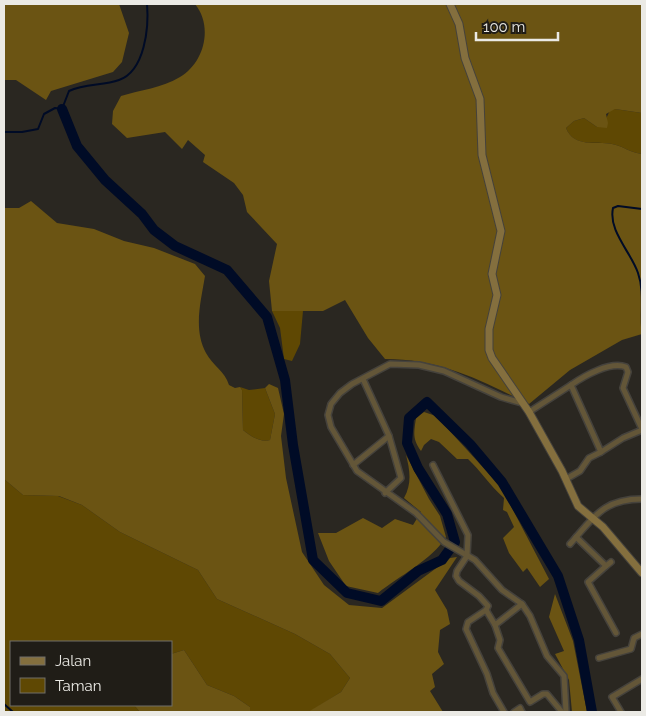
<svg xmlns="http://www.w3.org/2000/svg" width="646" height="716" font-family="Raleway,sans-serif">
<rect width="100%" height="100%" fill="#2a2721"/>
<g fill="#5f4803">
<path d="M615 109 642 113V154C631 153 623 146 612 144 595 141 574 148 566 128L574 121 584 118 597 127 606 119 610 110Z"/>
<path d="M272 311H303L300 344 292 361 284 359 280 328Z"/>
<path d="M240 387 249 390 265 388 275 414 270 440C261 443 250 436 243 430L242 390Z"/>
<path d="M4 479 23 495 58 496 82 505 120 532 198 570 217 599 295 634 330 654 350 678 341 692 311 711 250 712V707L234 696 207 685 184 650 171 654V642H11V705H134L140 712H4Z"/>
</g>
<g fill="#6b5413">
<path d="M4 4H119L129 33 122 62 113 72 51 91 46 100 16 80H4Z"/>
<path d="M195 4H642V113L615 109 606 114 608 123 607 128 597 127 584 118 574 121 566 128C574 148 596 141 612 144 623 146 631 153 642 154V334L622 340 570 370 529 404C480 380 441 359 385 359L368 338 345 300 323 311H272L269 281 277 244 247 212 243 195 234 183 203 162 205 155 188 140 182 149 165 132 127 138 112 124 113 111 121 96C140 90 162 88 180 77 205 62 213 26 195 4Z"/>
<path d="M31 201 57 223 94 229 124 241 154 248 195 264 205 276C201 301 193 329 206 353 213 366 225 371 229 385L235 388 240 387 242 390 243 430C250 436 261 443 270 440L275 414 265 388 269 384 278 388 284 414 281 436 286 478 302 552 324 585 349 605 382 608 450 558 457 557 435 590 447 610 450 624 440 630 438 652 444 664 432 674 435 687 430 691 443 712H308L341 692 350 678 330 654 295 634 217 599 198 570 120 532 82 505 59 496 23 495 4 479V208H19Z"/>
<path d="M424 412 436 416 501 487 549 579 540 587 527 568 523 572 509 553 503 538 514 527 507 512 503 510 504 498C490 486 481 471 468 459H457L439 442 431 439 424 445 421 451C412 439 414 432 416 418Z"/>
<path d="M406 455 429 499 440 516 446 537C432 560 399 576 378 593L346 586 329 561 318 533H336L363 518 382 528 395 519 413 525 421 512 404 498C412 483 410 471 406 455Z"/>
<path d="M555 594 573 641 587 712H572L569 680 555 654 564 651 549 617Z"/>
<path d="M184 650 207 685 234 696 250 707V712H140L134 705H171V654Z"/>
</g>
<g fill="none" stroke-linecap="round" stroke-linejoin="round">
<g stroke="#000b26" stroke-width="2">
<path d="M4 132H22L38 129 44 114 55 108 62 109 69 91C85 83 103 86 119 80 145 71 149 27 147 4"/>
<path d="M642 209 618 206 613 208C608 231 631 252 638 273 644 290 641 309 642 327"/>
<path d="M4 704 13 712"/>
</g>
<path stroke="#000b26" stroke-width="10" d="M62 109 77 146 105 180 142 214 154 230 175 246 227 270 267 317 285 380 293 445 313 560 347 593 381 601 418 571 442 560 455 542 447 514 418 468 407 443 409 418 427 402 470 444 502 482 558 576 579 640 592 712"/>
<g stroke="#45423c" stroke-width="8">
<g id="street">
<path d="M571 385C584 376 610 361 626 367L628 372 623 388 642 429"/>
<path d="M522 403 501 397 444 371 419 365 390 364 352 384 340 393 331 404 328 415 331 427 357 471 416 513 444 542 475 560 502 590 522 604 530 616 547 656 564 676 566 712"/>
<path d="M529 412 571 385 601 452 623 438 642 430"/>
<path d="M353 465 389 436 363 379"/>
<path d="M433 465 468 535 467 556 457 571 456 576 459 581 479 596 488 606 486 610 468 622 466 629 487 674 493 693 504 712"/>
<path d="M566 479 580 471 589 458 601 452"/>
<path d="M385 493 401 478 389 436"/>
<path d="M576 537 606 566 611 562"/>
<path d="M570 544C594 517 603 499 642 499"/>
<path d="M606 566 588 582 616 633"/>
<path d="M486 610 495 625 522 604"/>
<path d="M495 625 500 640 498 648 530 702 543 694H547L562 712"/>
<path d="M599 658 631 649 634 638 642 634"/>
<path d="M514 712 520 708 522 712"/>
<path d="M621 712 612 697 642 679"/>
</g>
</g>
<g stroke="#45423c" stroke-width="9">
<path id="secondary" d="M450 4 459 24 465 58 480 99 482 155 501 231 492 274 497 295 489 329V350L492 358 529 412 562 471 578 506 603 527 642 573"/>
</g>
<use href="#street" stroke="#635638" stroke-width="5"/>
<use href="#secondary" stroke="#846f3e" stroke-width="7"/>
</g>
<rect width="646" height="716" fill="none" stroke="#ebeae5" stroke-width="10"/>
<rect x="10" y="641" width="162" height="65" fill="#201d17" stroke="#716f69"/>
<rect x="20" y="657" width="25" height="8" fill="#846f3e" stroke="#716f69"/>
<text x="55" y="666" font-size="15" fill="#ebeae5">Jalan</text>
<rect x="20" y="678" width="25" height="15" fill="#5f4803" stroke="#716f69"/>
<text x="55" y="691" font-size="15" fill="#ebeae5">Taman</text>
<path d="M476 32v8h82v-8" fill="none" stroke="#ebeae5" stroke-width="2.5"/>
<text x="483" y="32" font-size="15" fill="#ebeae5" stroke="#201d17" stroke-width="4" paint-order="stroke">100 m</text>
</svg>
